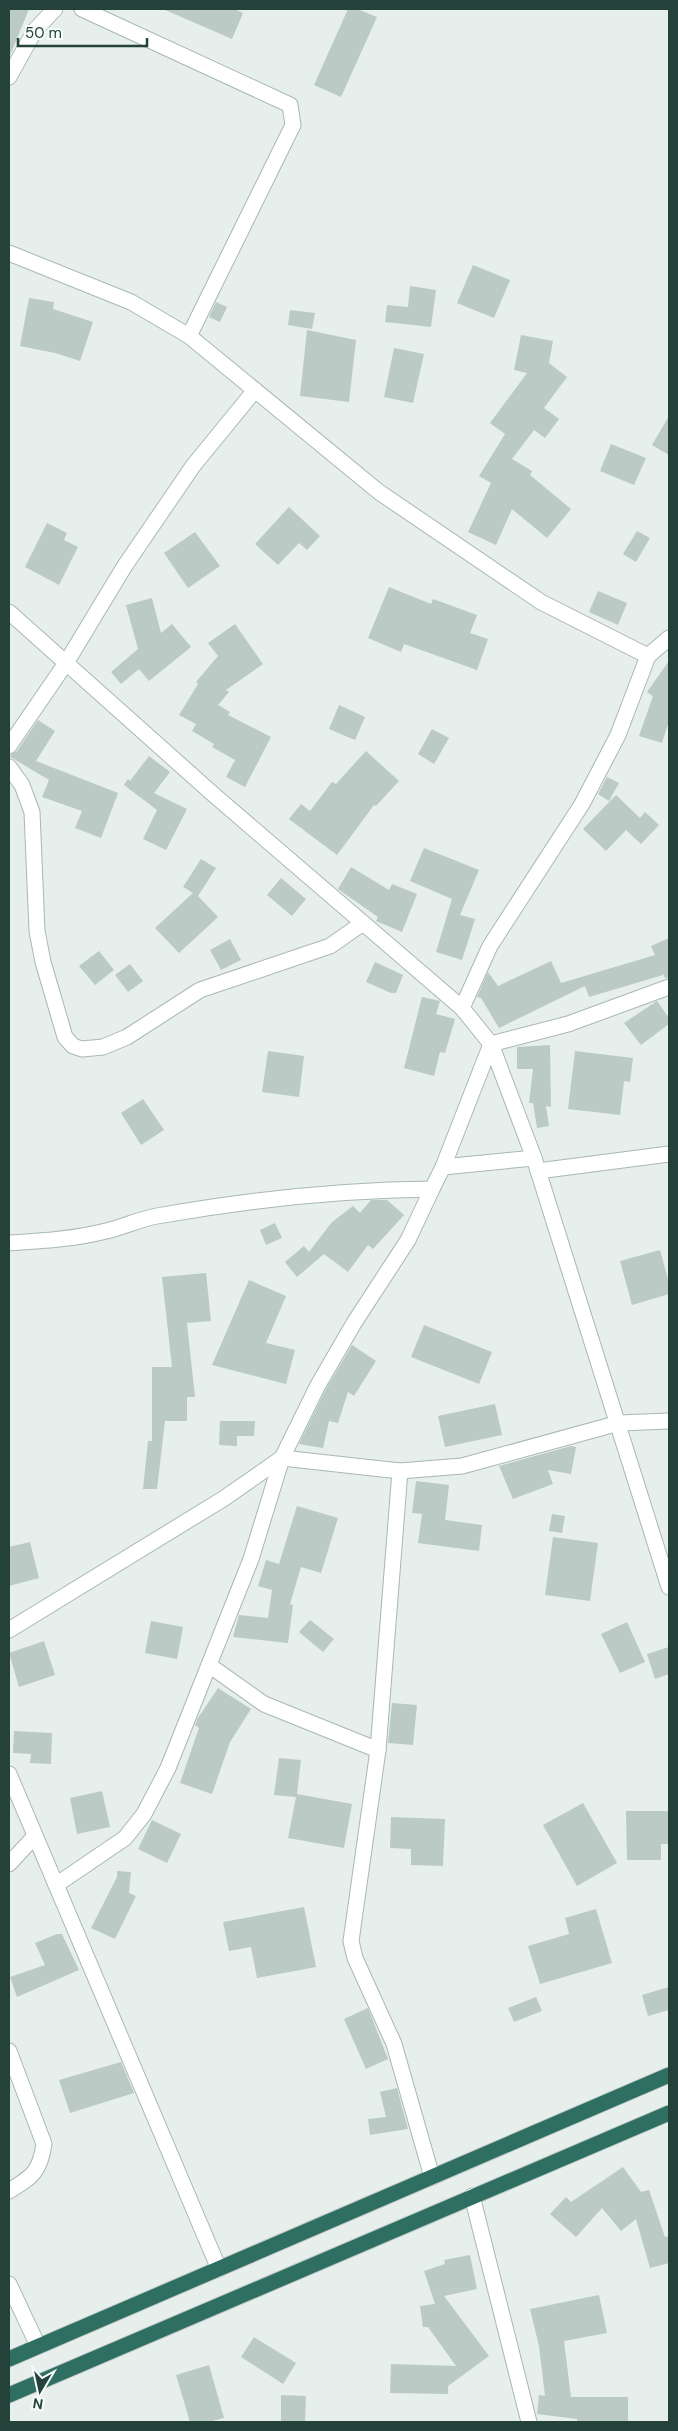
<svg xmlns="http://www.w3.org/2000/svg" width="678" height="2431" font-family="'DM Sans',sans-serif">
<rect width="100%" height="100%" fill="#e6efeb"/>
<g fill="#bbcac4">
<path d="M9 9H29L9 58Z"/>
<path d="M163 9H234L243 13 232 39Z"/>
<path d="M348 9H357L377 17 341 97 314 85Z"/>
<path d="M473 265 510 280 494 318 457 303Z"/>
<path d="M410 286 436 290 431 327 385 322 387 305 408 307Z"/>
<path d="M29 298 54 302 53 309 93 322 80 361 55 353 20 346Z"/>
<path d="M216 302 227 307 220 322 209 317Z"/>
<path d="M290 310 315 313 312 329 288 325Z"/>
<path d="M307 330 356 340 349 402 300 396Z"/>
<path d="M521 335 553 341 549 363 567 377 544 408 559 419 545 438 534 430 512 459 532 471 530 475 571 509 547 538 512 509 496 545 468 532 491 483 479 476 505 434 490 423 527 373 514 370Z"/>
<path d="M394 348 424 354 413 403 384 397Z"/>
<path d="M669 416V455L652 445Z"/>
<path d="M611 444 646 458 634 485 600 471Z"/>
<path d="M289 507 320 536 307 550 299 543 278 565 255 544Z"/>
<path d="M47 523 67 533 64 540 78 547 59 585 25 567Z"/>
<path d="M637 531 650 538 636 562 623 554Z"/>
<path d="M195 532 220 566 188 588 164 553Z"/>
<path d="M389 587 431 604 433 599 477 615 470 633 488 639 477 670 404 644 401 652 368 638Z"/>
<path d="M598 591 627 603 618 625 589 612Z"/>
<path d="M152 598 161 633 172 624 191 647 149 681 139 669 121 684 111 672 138 649 126 605Z"/>
<path d="M235 624 263 664 226 690 229 692 218 705 230 712 228 715 271 737 245 787 226 777 235 760 212 747 214 744 192 731 196 724 179 715 198 684 196 682 218 656 208 643Z"/>
<path d="M669 661V721L662 743 639 736 653 696 647 692Z"/>
<path d="M339 705 365 717 355 740 329 729Z"/>
<path d="M38 720 55 731 36 761 118 793 101 838 75 828 82 811 42 797 49 780 9 756 17 751Z"/>
<path d="M432 729 449 738 434 764 418 754Z"/>
<path d="M366 751 399 781 376 806 374 805 337 855 289 819 301 804 310 811 332 782 336 784Z"/>
<path d="M149 756 170 772 154 793 187 809 166 850 143 839 157 810 124 785 128 779 130 781Z"/>
<path d="M607 777 619 783 609 801 598 794Z"/>
<path d="M616 795 640 818 645 812 659 825 641 844 626 830 606 851 583 829Z"/>
<path d="M424 848 479 870 460 915 475 919 462 960 436 952 452 899 410 881Z"/>
<path d="M201 859 216 868 198 896 218 917 179 953 155 928 193 893 183 887Z"/>
<path d="M351 867 389 890 392 884 417 894 402 932 376 921 378 917 338 889Z"/>
<path d="M281 878 306 899 292 916 267 895Z"/>
<path d="M669 938V978H665L663 973V975L589 997 585 986 499 1028 481 998 477 997 488 972 498 986 551 961 561 983 655 955 651 946Z"/>
<path d="M230 939 241 960 221 970 210 950Z"/>
<path d="M99 951 114 970 95 985 79 966Z"/>
<path d="M375 962 403 975 396 993H391L366 982Z"/>
<path d="M130 964 143 981 128 992 115 975Z"/>
<path d="M422 997 440 1001 436 1014 455 1019 445 1053 440 1052 434 1076 404 1068Z"/>
<path d="M657 1001 669 1018V1024L641 1045 624 1023Z"/>
<path d="M550 1045 551 1107 546 1106 549 1126 537 1128 533 1103H529L533 1069H517V1047Z"/>
<path d="M268 1051 304 1056 299 1097 262 1092Z"/>
<path d="M575 1051 633 1058 630 1082 624 1081 620 1115 568 1109Z"/>
<path d="M143 1099 164 1130 141 1145 121 1113Z"/>
<path d="M371 1200H387L404 1215 373 1249 368 1245 348 1272 324 1254 297 1277 285 1262 304 1246 309 1252 332 1222 353 1206 360 1213Z"/>
<path d="M275 1223 282 1238 266 1245 260 1230Z"/>
<path d="M660 1250 669 1283V1294L632 1305 620 1261Z"/>
<path d="M206 1273 211 1321 187 1323 195 1397H187V1421H165L157 1489H143L148 1441H152V1367H172L162 1277Z"/>
<path d="M249 1280 286 1296 266 1343 295 1350 286 1384 212 1365Z"/>
<path d="M424 1325 492 1352 479 1384 411 1357Z"/>
<path d="M352 1345 376 1361 354 1396 348 1392 338 1423 329 1421 323 1448 299 1444 326 1389Z"/>
<path d="M495 1404 502 1435 445 1447 438 1416Z"/>
<path d="M220 1421H255L254 1436H237V1446L219 1445Z"/>
<path d="M571 1446 576 1447 571 1474 548 1470 553 1484 513 1499 499 1466Z"/>
<path d="M416 1481 449 1485 445 1520 482 1525 479 1551 418 1543 422 1514 412 1513Z"/>
<path d="M297 1506 338 1518 321 1573 301 1567 290 1604 293 1605 288 1643 233 1637 239 1615 268 1618 272 1590 258 1586 266 1560 279 1564Z"/>
<path d="M552 1514 565 1516 562 1533 549 1531Z"/>
<path d="M553 1537 598 1543 590 1601 545 1595Z"/>
<path d="M30 1542 39 1578 9 1586V1547Z"/>
<path d="M310 1620 334 1639 323 1652 299 1632Z"/>
<path d="M151 1621 183 1627 177 1659 145 1653Z"/>
<path d="M627 1622 645 1662 620 1673 601 1634Z"/>
<path d="M44 1641 55 1675 19 1687 9 1653Z"/>
<path d="M669 1647V1674L655 1679 647 1654Z"/>
<path d="M218 1688 251 1709 230 1742 212 1794 180 1783 199 1728 195 1725 198 1718Z"/>
<path d="M392 1703 417 1705 413 1745 388 1743Z"/>
<path d="M14 1731 52 1733 51 1764 30 1763 31 1754 13 1753Z"/>
<path d="M279 1758 301 1760 297 1794 352 1804 344 1848 288 1838 296 1797 274 1795Z"/>
<path d="M102 1791 110 1827 77 1834 70 1798Z"/>
<path d="M583 1803 617 1863 577 1886 543 1825Z"/>
<path d="M626 1811H669V1844H661V1860H627Z"/>
<path d="M391 1817 445 1819 443 1866 411 1865V1849L390 1848Z"/>
<path d="M152 1820 181 1834 167 1863 138 1849Z"/>
<path d="M117 1871 131 1872 129 1893 136 1896 115 1939 91 1928 117 1877Z"/>
<path d="M304 1907 316 1967 257 1978 251 1947 229 1951 223 1922Z"/>
<path d="M596 1909 612 1963 540 1984 528 1946 569 1934 565 1918Z"/>
<path d="M57 1934H62L79 1970 17 1997 10 1977 45 1965 35 1943Z"/>
<path d="M669 1987V2010L648 2016 642 1995Z"/>
<path d="M536 1997 542 2011 514 2022 508 2008Z"/>
<path d="M368 2008 388 2059 366 2069 344 2019Z"/>
<path d="M121 2062 134 2093 70 2113 59 2080Z"/>
<path d="M397 2088 408 2129 370 2135 368 2119 386 2117 380 2092Z"/>
<path d="M623 2167 641 2192 649 2190 665 2237 669 2236V2263L650 2268 636 2219 621 2231 602 2208 576 2237 550 2214 566 2197 571 2202Z"/>
<path d="M470 2255 477 2289 444 2296 489 2356 448 2386V2394L390 2393 391 2364 456 2366 428 2327H423L420 2306 435 2304 424 2271 445 2264 444 2260Z"/>
<path d="M599 2295 607 2333 564 2341 571 2397H628V2422H577V2419L537 2414 539 2395 545 2396 539 2346 530 2309Z"/>
<path d="M254 2337 296 2363 283 2384 241 2357Z"/>
<path d="M209 2365 224 2418 208 2422H190L176 2375Z"/>
<path d="M281 2395 306 2396 305 2422H281Z"/>
</g>
<g fill="none" stroke-linecap="round" stroke-linejoin="round">
<g stroke="#a8b8b2" stroke-width="17">
<g id="street">
<path d="M82 9 290 105 293 125 189 336"/>
<path d="M9 77 35 30 55 9"/>
<path d="M9 253 131 302 189 336 379 492 541 602 648 656"/>
<path d="M9 612 214 795 462 1008 491 1044 534 1158 669 1587"/>
<path d="M9 746 66 663 124 567 193 466 255 390"/>
<path d="M9 767 22 785 32 812 37 931 43 962 65 1037 73 1046 82 1049 103 1047 127 1037 200 990 330 946 363 923"/>
<path d="M462 1008 490 946 582 804 618 735 648 656 669 638"/>
<path d="M491 1044 568 1024 669 987"/>
<path d="M443 1167 534 1158"/>
<path d="M538 1171 669 1154"/>
<path d="M9 1243C41 1241 75 1239 106 1231 123 1227 140 1219 157 1216 247 1200 340 1190 432 1189L443 1167 491 1044"/>
<path d="M400 1471 378 1750 351 1941 355 1958 394 2044 432 2177"/>
<path d="M9 1630 223 1499 282 1458 400 1471 462 1466 619 1423 669 1421"/>
<path d="M209 1665 264 1704 378 1750"/>
<path d="M9 1774 219 2269"/>
<path d="M9 1864 34 1837"/>
<path d="M56 1885 125 1838 144 1814 168 1768 251 1559 282 1458 318 1385 354 1323 408 1240 432 1189"/>
<path d="M9 2051 44 2144C40 2172 32 2177 9 2191"/>
<path d="M472 2196 529 2422"/>
<path d="M9 2284 38 2346"/>
</g>
</g>
<g stroke="#c2cac8" stroke-width="17">
<g id="highway">
<path d="M9 2359 669 2075"/>
<path d="M9 2395 669 2113"/>
</g>
</g>
<use href="#street" stroke="#fff" stroke-width="15"/>
<use href="#highway" stroke="#2f6f62" stroke-width="15"/>
</g>
<rect width="678" height="2431" fill="none" stroke="#24423a" stroke-width="20"/>
<g transform="translate(40 2391) rotate(189)" stroke="#f7fbf9" stroke-width="4" paint-order="stroke">
<path d="M0-4L9 19L0 12L-9 19Z" fill="#24423a"/>
<text y="-8" font-size="14" font-weight="bold" text-anchor="middle" fill="#24423a">N</text>
</g>
<path d="M18 38v8h129v-8" fill="none" stroke="#24423a" stroke-width="2.5"/>
<text x="25" y="38" font-size="15" fill="#24423a" stroke="#f7fbf9" stroke-width="4" paint-order="stroke">50 m</text>
</svg>
